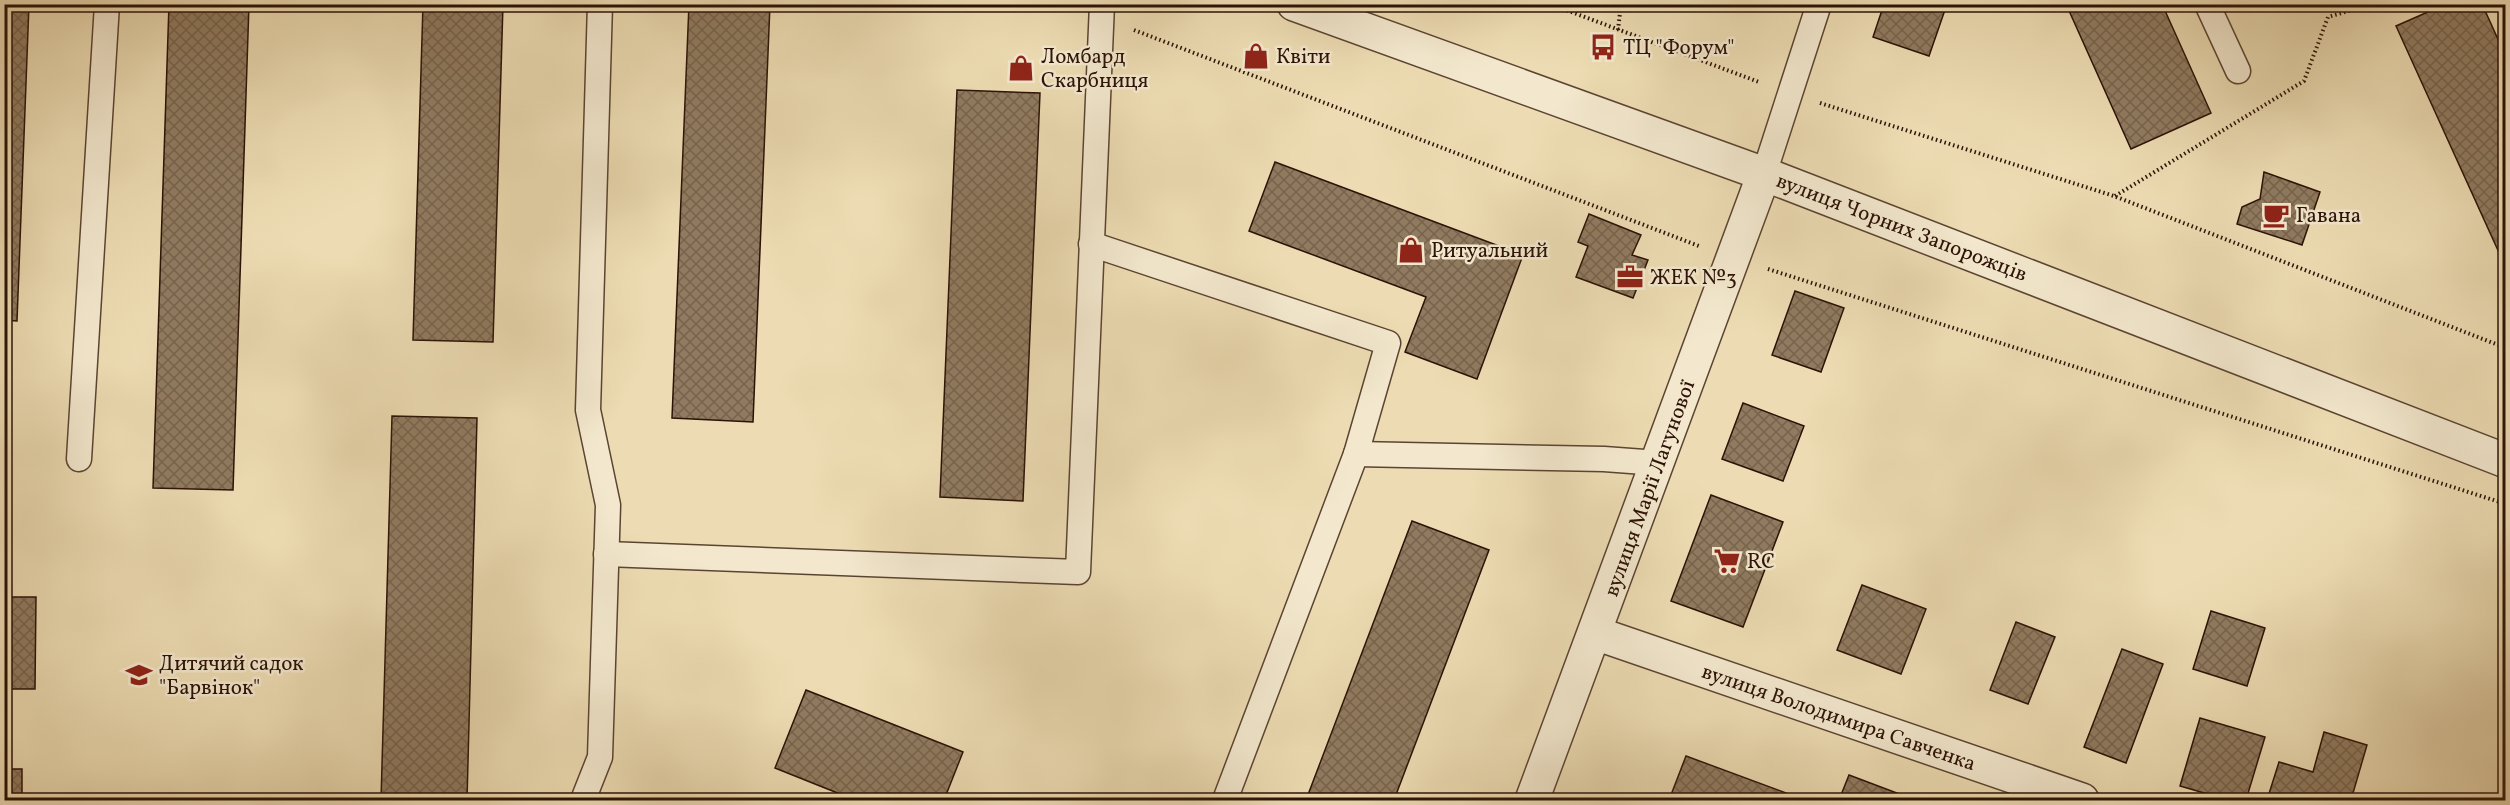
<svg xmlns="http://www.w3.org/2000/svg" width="2510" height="805" font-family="Vollkorn,serif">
<defs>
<pattern id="building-cross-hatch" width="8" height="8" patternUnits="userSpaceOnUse" patternTransform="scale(1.5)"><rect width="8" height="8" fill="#907b60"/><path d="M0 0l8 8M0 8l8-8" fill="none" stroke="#76634d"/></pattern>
</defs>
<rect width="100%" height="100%" fill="#eddcb3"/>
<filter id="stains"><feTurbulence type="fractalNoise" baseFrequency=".00333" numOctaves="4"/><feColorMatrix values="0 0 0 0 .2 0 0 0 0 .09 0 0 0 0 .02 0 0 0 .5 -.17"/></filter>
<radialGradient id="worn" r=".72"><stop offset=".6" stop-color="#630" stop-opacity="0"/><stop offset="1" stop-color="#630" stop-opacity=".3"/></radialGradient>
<g fill="url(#building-cross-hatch)" stroke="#2c1207" stroke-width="1.5">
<path d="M4 4H29L17 321 4 320Z"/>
<path d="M169 4H249L233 490 153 488Z"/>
<path d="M423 4H503L493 342 413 340Z"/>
<path d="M689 4H770L753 422 672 418Z"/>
<path d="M1884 4H1947L1929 56 1873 37Z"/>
<path d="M2066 4H2162L2211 113 2131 149Z"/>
<path d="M2446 4H2482L2506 57V268L2396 26Z"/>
<path d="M957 90 1040 93 1023 501 940 497Z"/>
<path d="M1275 162 1523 255 1477 379 1405 352 1426 297 1249 231Z"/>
<path d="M2264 172 2320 192 2302 245 2237 224 2242 207 2260 199Z"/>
<path d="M1589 214 1641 235 1632 255 1648 260 1633 298 1576 277 1588 246 1578 242Z"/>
<path d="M1795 291 1844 308 1821 372 1772 355Z"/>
<path d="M1743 403 1804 426 1783 481 1722 459Z"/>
<path d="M392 416 477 418 467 800H381Z"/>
<path d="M1711 495 1783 522 1743 627 1671 601Z"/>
<path d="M1412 521 1489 550 1394 800H1306Z"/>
<path d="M1862 585 1926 609 1901 674 1837 650Z"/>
<path d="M4 597H36L35 689H4Z"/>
<path d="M2211 611 2265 628 2247 686 2193 669Z"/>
<path d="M2016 622 2055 637 2028 704 1990 690Z"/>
<path d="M2122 649 2163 664 2126 763 2084 747Z"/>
<path d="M806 690 963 752 944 800H837L840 794 775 768Z"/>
<path d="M2200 718 2265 737 2246 800H2228L2180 786Z"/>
<path d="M2324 732 2367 745 2351 800H2267L2279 762 2313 772Z"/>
<path d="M1686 756 1805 800H1669Z"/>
<rect x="4" y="769" width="18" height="31"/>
<path d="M1849 775 1902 795 1900 800H1839Z"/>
</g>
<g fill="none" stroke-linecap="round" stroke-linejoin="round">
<g stroke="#5c4432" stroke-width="27">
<g id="service">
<path d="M2207 4 2238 71"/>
<path d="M1764 174 1819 4"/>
<path d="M1091 244 1388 343 1356 454 1225 800"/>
<path d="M1356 454 1604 459 1658 463"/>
<path d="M79 459 107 4"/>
<path d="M606 554 1078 572 1102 4"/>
<path d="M583 800 600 757 608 505 588 410 600 4"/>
</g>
</g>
<g stroke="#5c4432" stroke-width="36">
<g id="minor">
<path d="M1595 633 2082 800"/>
<path d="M1532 800 1764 174"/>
</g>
</g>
<g stroke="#5c4432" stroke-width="36">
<path id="tertiary" d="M1294 4 1764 174 2506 461"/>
</g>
<g stroke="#2c1207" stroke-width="4" stroke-dasharray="1.5 3" stroke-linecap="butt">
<path d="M1550 4 1759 82"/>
<path d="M1134 30 1699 246"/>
<path d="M1618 30 1621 4"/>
<path d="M1820 103 2114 196 2506 348"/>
<path d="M2115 196 2304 81 2328 17 2373 4"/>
<path d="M1768 269 2506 504"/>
</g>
<use href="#service" stroke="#f3e8ce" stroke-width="24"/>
<use href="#minor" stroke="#f3e8ce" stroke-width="33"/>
<use href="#tertiary" stroke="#f3e8ce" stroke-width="33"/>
</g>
<defs>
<g id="bus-bare" transform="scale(2.07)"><path d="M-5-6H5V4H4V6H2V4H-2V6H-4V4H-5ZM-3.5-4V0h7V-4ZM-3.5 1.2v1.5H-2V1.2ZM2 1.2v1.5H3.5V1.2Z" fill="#8f2418" stroke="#f3e8ce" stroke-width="2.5" paint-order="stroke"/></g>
<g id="shop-bare" transform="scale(2.07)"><path d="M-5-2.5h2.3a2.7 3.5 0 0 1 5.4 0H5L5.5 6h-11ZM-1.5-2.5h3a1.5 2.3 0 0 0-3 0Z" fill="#8f2418" stroke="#f3e8ce" stroke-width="2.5" paint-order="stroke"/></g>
<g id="cafe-bare" transform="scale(2.07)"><path d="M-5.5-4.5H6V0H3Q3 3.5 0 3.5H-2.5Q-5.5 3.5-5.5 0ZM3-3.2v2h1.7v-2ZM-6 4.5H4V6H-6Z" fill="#8f2418" stroke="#f3e8ce" stroke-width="2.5" paint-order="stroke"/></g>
<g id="office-bare" transform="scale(2.07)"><path d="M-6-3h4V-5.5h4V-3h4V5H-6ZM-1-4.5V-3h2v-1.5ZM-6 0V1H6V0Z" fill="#8f2418" stroke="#f3e8ce" stroke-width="2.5" paint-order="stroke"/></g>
<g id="supermarket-bare" transform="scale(2.07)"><path d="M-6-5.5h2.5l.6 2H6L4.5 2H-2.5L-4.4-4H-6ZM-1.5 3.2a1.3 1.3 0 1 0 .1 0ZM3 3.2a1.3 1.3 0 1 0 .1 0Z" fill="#8f2418" stroke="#f3e8ce" stroke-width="2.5" paint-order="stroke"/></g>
<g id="school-bare" transform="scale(2.07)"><path d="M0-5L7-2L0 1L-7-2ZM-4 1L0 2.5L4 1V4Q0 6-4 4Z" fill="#8f2418" stroke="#f3e8ce" stroke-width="2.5" paint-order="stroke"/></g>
</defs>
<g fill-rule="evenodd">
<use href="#bus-bare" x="1603" y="47"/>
<use href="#shop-bare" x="1256" y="56"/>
<use href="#shop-bare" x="1021" y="68"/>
<use href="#cafe-bare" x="2276" y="215"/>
<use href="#shop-bare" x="1411" y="250"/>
<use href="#office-bare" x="1630" y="277"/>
<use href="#supermarket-bare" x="1727" y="561"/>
<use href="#school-bare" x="139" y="675"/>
</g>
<g text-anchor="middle" stroke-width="5" stroke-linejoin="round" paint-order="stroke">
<g font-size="21" fill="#2c1207" stroke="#f3e8ce" text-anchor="start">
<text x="1623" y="54">ТЦ "Форум"</text>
<text x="1041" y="63">Ломбард<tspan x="1041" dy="24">Скарбниця</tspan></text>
<text x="1276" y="63">Квіти</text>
<text x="2296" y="222">Гавана</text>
<text x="1431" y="257">Ритуальний</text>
<text x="1650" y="284">ЖЕК №3</text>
<text x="1747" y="568">RC</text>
<text x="159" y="670">Дитячий садок<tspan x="159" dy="24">"Барвінок"</tspan></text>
</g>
<g font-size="21" fill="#2c1207" stroke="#f3e8ce">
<text transform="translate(1902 227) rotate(21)" y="7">вулиця Чорних Запорожців</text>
<text transform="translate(1649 488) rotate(-70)" y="7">вулиця Марії Лагунової</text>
<text transform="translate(1839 717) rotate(19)" y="7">вулиця Володимира Савченка</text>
</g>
</g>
<rect width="2510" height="805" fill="none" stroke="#eddcb3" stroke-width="24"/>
<rect x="6" y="6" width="2498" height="793" fill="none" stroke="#2c1207" stroke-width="3"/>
<rect x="12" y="12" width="2486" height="781" fill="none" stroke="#2c1207" stroke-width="1.5"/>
<rect width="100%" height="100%" filter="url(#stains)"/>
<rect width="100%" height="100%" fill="url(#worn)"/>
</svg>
